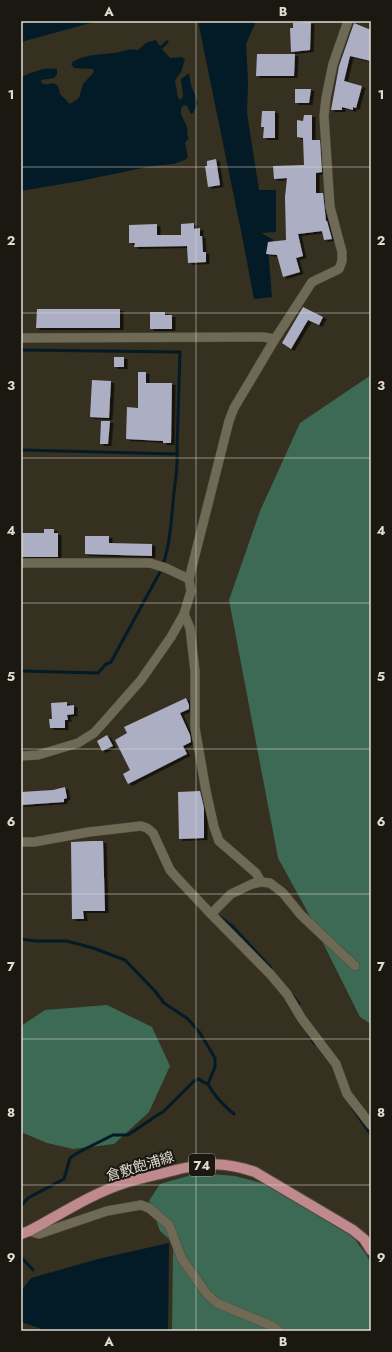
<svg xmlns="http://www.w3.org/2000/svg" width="392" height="1352" font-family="Jost,'Noto Sans JP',sans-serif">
<defs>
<filter id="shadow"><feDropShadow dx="3.5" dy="2" stdDeviation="0" flood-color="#0009"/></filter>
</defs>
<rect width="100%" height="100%" fill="#35301f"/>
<g fill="#3c6a55">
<path d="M371 375V1024L360 1017 306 909 278 858 229 600 260 511 300 423Z"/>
<path d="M107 1005 152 1027 170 1066 149 1112 114 1144 73 1149 47 1143 21 1132V1026L45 1010Z"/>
<path d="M198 1173 235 1176 265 1184 352 1236 366 1254 371 1264V1331H172L173 1249 170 1240 160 1231 149 1201 160 1184Z"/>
</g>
<g fill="#031b26">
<path d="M21 21H98L21 42Z"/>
<path d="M198 21H256L246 44 248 82 247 113 259 190H276V232L261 233 274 240 269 243 268 248 272 297 254 299 243 241Z"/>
<path d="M156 40 160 46 167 40 169 42 162 49 170 58 182 57 185 60 181 72 175 80 178 98 181 100 183 96 181 79 189 73 191 85 198 103 193 113 191 114 187 106 184 105 181 108C179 118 190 124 187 135L189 138 185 143 188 157 185 160 173 164 152 166 80 181 21 191V77C34 72 43 67 57 69V74L54 78 41 80V82C44 86 48 84 53 83L58 86 60 94 70 104 79 98 83 84 94 72 93 69 74 68 71 64C81 53 106 55 120 52 126 50 131 48 138 50L146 43Z"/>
<path d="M169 1243 168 1331H42L39 1328 21 1322V1291L31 1278 98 1259Z"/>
</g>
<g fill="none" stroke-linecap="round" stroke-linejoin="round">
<g stroke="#031b26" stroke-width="3">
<path d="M21 350 180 352 177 449C178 464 176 477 174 492 171 519 171 547 160 572L111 662 106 664 98 673 21 671"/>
<path d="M21 450 177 454"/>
<path d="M220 917 233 927 271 968"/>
<path d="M21 939 36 941H67L93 948 125 960 155 991 164 1003 188 1019 200 1033 215 1058V1067L208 1084C214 1096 223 1105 234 1114"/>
<path d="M293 996 299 1004"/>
<path d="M308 1034 315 1044"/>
<path d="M352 1107 371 1135"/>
<path d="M21 1206 28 1198 64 1179 70 1158 79 1152 113 1135H128L159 1114 163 1112 194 1081 199 1079 203 1082 208 1084"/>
<path d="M21 1257 33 1270"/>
</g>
</g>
<g fill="#acaec4" filter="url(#shadow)">
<path d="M311 22 310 50 291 52 290 28H293V23Z"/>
<path d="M354 23 371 30V61L350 56 344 81 362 86 356 108 353 107V110L342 107V110H331L339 66Z"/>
<path d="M257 54H295L294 76H256Z"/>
<path d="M295 89H311L309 103H295Z"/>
<path d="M262 111H275V138H263L264 127H261Z"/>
<path d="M304 115H312V140H320L322 172 316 173V193H323L326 221H327L332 239 324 240 322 231 298 234 303 256 296 258 300 272 283 277 277 255 266 254 268 242 286 240 285 197 287 178 274 179 273 166 304 165 303 138 297 137V120L303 121Z"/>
<path d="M216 159 220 185 208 187 205 166H207V161Z"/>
<path d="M194 223V229L200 228V236H202L203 252H206V262L188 263 187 246 134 247 135 243H129V225L157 224V235H181V224Z"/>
<path d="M303 307 323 317 319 325 308 320 291 349 282 343Z"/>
<path d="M37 309H120V328H36Z"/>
<path d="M150 312H165V315H172V329H150Z"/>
<rect x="114" y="357" width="10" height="10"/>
<path d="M138 372H146V383H172L171 443H163V441L126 439 127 407 138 408Z"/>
<path d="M92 380 111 381 109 418 90 417Z"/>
<path d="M101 421H110L108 444H100Z"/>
<path d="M44 529H54V533H58V557H21V533H44Z"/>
<path d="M85 536H109V543L152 544V556L85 554Z"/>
<path d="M186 698 189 705V709L180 713 190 735 191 742 183 746 187 754 128 784 123 774 130 770 115 740 127 733 124 727Z"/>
<path d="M67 702V706L74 705V714L67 715 68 720H65V728H50L49 719H52L51 703Z"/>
<path d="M107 735 113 746 102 751 97 741Z"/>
<path d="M65 787 67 798 64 799V802L21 805V792L53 790Z"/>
<path d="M200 791 204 808V838L179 839 178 792Z"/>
<path d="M92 841H103L105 911H83L84 919H72L71 842Z"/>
</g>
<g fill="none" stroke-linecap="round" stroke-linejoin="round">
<g stroke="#4f4b3c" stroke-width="10">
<g id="street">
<path d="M21 338 263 337 275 339"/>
<path d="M21 563H150L166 568 189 579"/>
<path d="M184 614 190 628 195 671V728L206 791 214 827 219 841 256 873 261 882"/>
<path d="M21 756 38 755 78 743 94 733 104 722 141 680 171 637 184 614 191 591 189 579 229 421 234 408 275 339 312 282 339 269 342 261V252L330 207 324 116 326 98 333 64 348 21"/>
<path d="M21 842H34L89 832 141 826 147 828 153 833 170 870 178 879 211 914 271 975 287 994 302 1019 336 1064 347 1094 371 1125"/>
<path d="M211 914 231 894 252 884 261 882 270 883 283 893 301 915 355 966"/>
<path d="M29 1231 39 1234 107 1211 141 1205 149 1208 169 1225 182 1259 207 1294 217 1303 272 1326 279 1331"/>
</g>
</g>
<g stroke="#4f4b3c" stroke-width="12">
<path id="primary" d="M21 1234 29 1231C58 1216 91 1194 122 1184 134 1180 147 1177 160 1174 197 1164 218 1159 255 1172L353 1230 364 1239 371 1250"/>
</g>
<use href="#street" stroke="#6f6a56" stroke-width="9"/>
<use href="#primary" stroke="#bf898e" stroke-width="10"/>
</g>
<path fill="none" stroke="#dfdcd1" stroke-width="1" stroke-opacity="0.55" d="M196 21V1331M21 167H371M21 313H371M21 458H371M21 603H371M21 749H371M21 894H371M21 1039H371M21 1185H371"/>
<g text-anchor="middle" stroke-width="4" stroke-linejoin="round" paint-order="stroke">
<rect fill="#1a1810" stroke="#a4a197" stroke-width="1" x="189" y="1154" width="26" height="22" rx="3"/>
<g font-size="13" font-weight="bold" fill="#dfdcd1">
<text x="202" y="1170">74</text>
</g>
<g font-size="14" fill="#dfdcd1" stroke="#1a1810">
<text transform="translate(140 1166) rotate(-17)" y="5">倉敷飽浦線</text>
</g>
</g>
<rect width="392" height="1352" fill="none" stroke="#1a1810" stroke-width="44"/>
<rect x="22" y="22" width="348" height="1308" fill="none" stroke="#dfdcd1" stroke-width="1.5"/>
<g font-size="13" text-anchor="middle" font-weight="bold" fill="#dfdcd1">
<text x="109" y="16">A</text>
<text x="283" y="16">B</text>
<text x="11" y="99">1</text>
<text x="381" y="99">1</text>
<text x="11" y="245">2</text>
<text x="381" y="245">2</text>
<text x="11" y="390">3</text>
<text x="381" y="390">3</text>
<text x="11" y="535">4</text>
<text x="381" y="535">4</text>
<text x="11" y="681">5</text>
<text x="381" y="681">5</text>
<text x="11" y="826">6</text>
<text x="381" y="826">6</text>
<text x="11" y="971">7</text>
<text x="381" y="971">7</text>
<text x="11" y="1117">8</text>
<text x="381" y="1117">8</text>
<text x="11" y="1262">9</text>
<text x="381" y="1262">9</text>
<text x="109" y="1346">A</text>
<text x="283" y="1346">B</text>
</g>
</svg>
